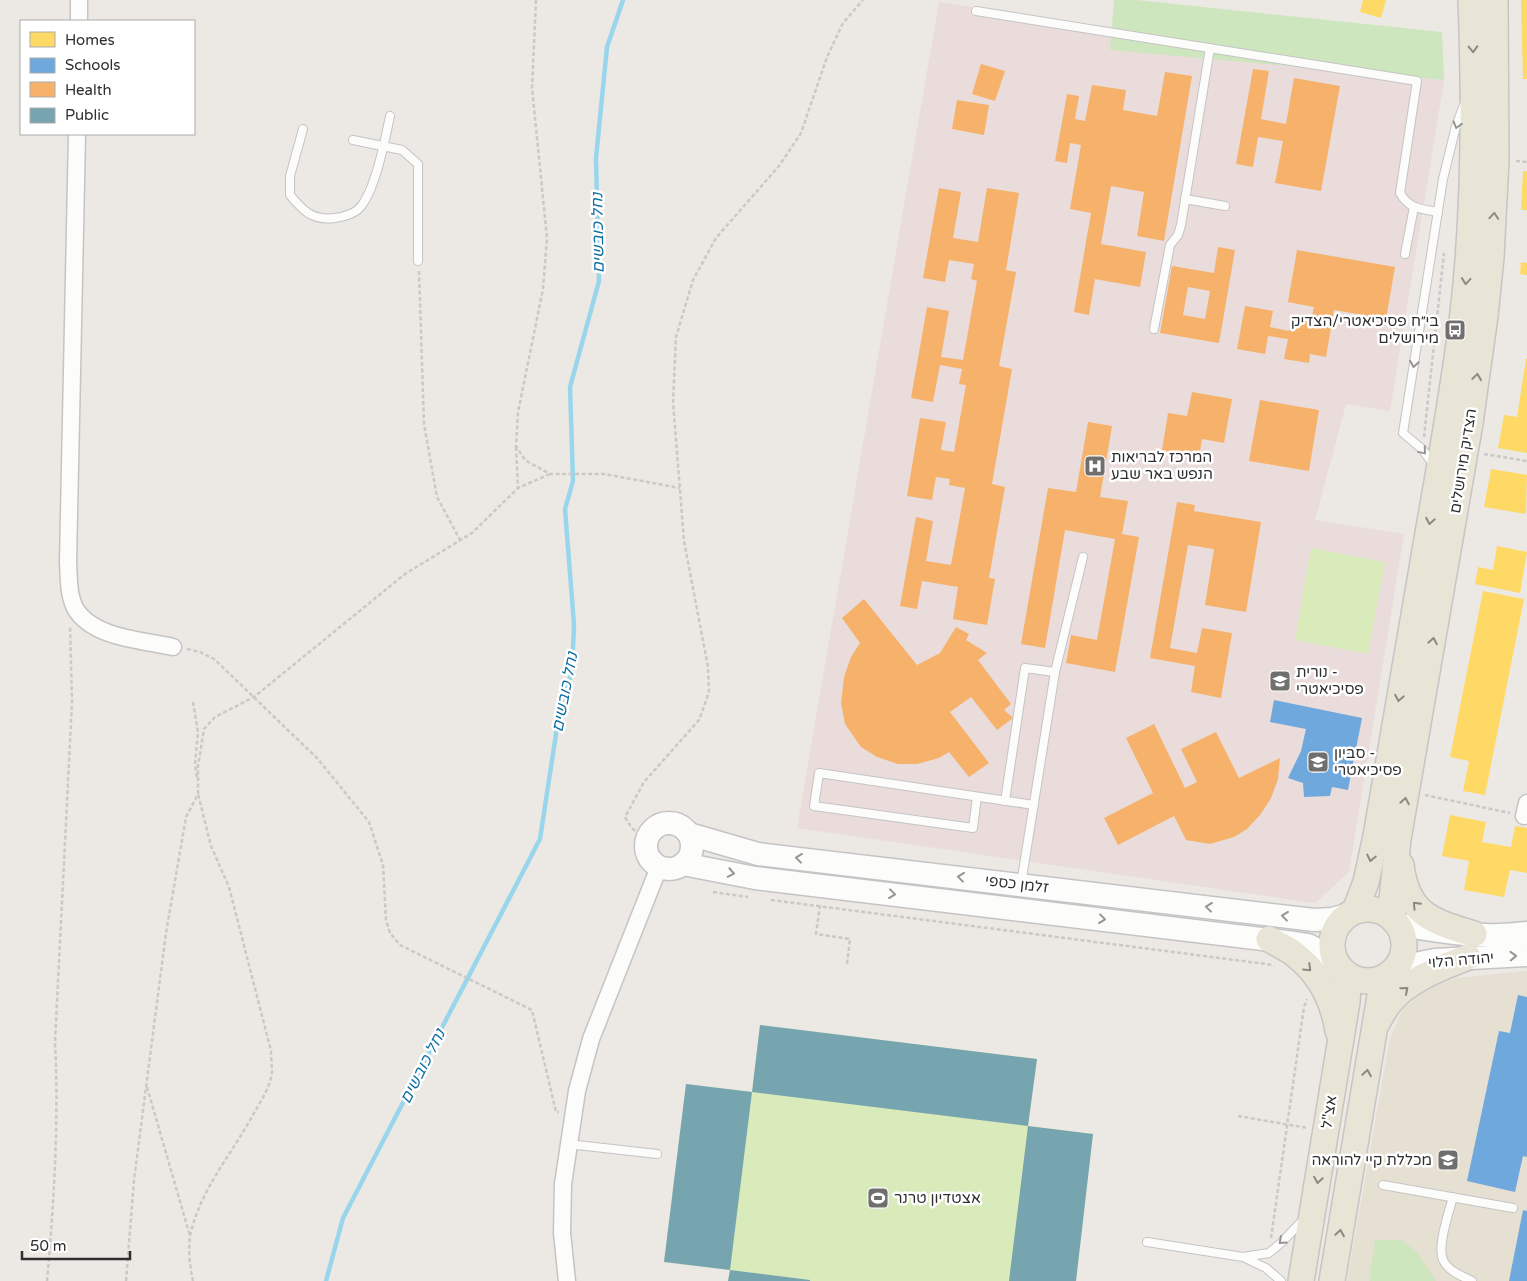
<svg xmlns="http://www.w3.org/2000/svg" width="1527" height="1281" font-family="'Varela Round','Noto Sans Hebrew',sans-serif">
<rect width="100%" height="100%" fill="#ece8e4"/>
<path fill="#e6e0d3" d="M1527 971V1281H1347L1390 1038 1402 1010 1424 991 1456 978Z"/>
<path fill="#e9dcdb" d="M939 2 1444 80 1390 411 1346 404 1315 520 1404 534 1349 872 1315 903 797 828Z"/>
<g fill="#cee6be">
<path d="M1114 0H1137L1442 32 1444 80 1110 50Z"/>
<path d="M1375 1240H1401L1417 1252 1436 1281H1369Z"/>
</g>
<g fill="#d9eabb">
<path d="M1311 548 1385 562 1368 654 1295 640Z"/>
<path d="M760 1025 1037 1059 1028 1126 1093 1134 1076 1281H728L730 1270 664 1262 686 1084 752 1092Z"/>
</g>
<g fill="#ffd966">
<path d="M1363 0H1386L1381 18 1360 12Z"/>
<path d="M1521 0H1527V79H1523Z"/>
<path d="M1523 171H1527V210H1521Z"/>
<path d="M1521 262 1527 263V275L1520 274Z"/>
<path d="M1526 359H1527V453L1498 448 1504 415 1517 417Z"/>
<path d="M1491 469 1527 475 1526 514 1484 507Z"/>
<path d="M1497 546 1527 552 1520 593 1475 584 1478 567 1493 570Z"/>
<path d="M1483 591 1524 599 1485 795 1463 791 1469 761 1450 757Z"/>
<path d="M1450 815 1486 822 1482 842 1511 847 1515 826 1527 828V873L1510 870 1504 897 1464 890 1469 861 1442 856Z"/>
</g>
<g fill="#6fa8dc">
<path d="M1274 700 1362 718 1348 790 1332 787 1330 796 1304 797 1303 783 1288 778 1301 751 1306 729 1270 722Z"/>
<path d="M1518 995 1527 997V1157L1523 1156 1515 1192 1467 1181 1499 1031 1510 1033Z"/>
<path d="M1523 1210 1527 1211V1281H1509Z"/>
</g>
<g fill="#f6b26b" fill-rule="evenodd">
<path d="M981 64 1005 71 995 101 972 94Z"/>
<path d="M1253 69 1269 71 1261 119 1286 124 1294 78 1340 86 1321 191 1275 183 1283 141 1258 137 1253 167 1236 164Z"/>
<path d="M1165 72 1192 76 1164 241 1137 236 1144 192 1111 186 1101 244 1146 252 1140 287 1095 279 1089 315 1074 312 1091 213 1070 209 1081 145 1070 143 1067 163 1055 161 1067 94 1079 96 1075 119 1085 121 1092 85 1126 90 1123 110 1157 116Z"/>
<path d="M957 100 989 105 984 135 952 129Z"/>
<path d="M939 188 961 192 953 238 978 242 987 188 1019 193 1006 270 1016 272 999 366 1012 369 992 484 1005 487 989 578 995 579 987 625 953 619 958 587 922 581 917 609 900 606 916 517 933 521 926 561 951 565 965 488 949 485 950 479 936 477 932 500 907 496 920 418 946 422 941 450 954 452 966 385 959 384 962 369 940 365 933 402 911 398 927 307 949 311 941 357 963 360 977 281 971 279 974 264 949 260 945 282 923 278Z"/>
<path d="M1218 247 1235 250 1219 343 1160 333 1172 266 1214 273ZM1188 287 1210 291 1205 319 1183 315Z"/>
<path d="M1297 250 1395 267 1386 319 1334 310 1326 357 1310 354 1309 363 1284 359 1288 339 1268 336 1265 354 1237 349 1245 306 1273 311 1270 327 1289 331 1291 317 1311 321 1314 307 1288 302Z"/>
<path d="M1192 392 1232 399 1224 443 1202 439 1199 457 1162 450 1168 413 1187 416Z"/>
<path d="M1260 400 1319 410 1309 471 1249 461Z"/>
<path d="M1088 422 1112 426 1100 497 1128 501 1122 534 1139 537 1115 672 1066 663 1071 635 1097 640 1115 539 1065 530 1045 648 1021 644 1048 488 1076 492Z"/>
<path d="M1177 502 1195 505 1194 511 1261 522 1246 612 1205 605 1214 549 1188 545 1170 648 1197 653 1202 628 1232 633 1221 698 1191 692 1195 666 1150 658Z"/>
<path d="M864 599 917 665 940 653 956 627 969 634 966 640 987 653 978 660 1011 704 1004 710 1013 718 997 730 971 697 950 712 989 763 969 777 949 752 939 758 917 764H898L877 757 861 747 845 724 841 703 844 677 851 657 860 643 842 618Z"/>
<path d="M1154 724 1185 788 1197 782 1181 749 1216 732 1239 778 1280 758 1278 779 1271 798 1260 815 1247 829 1234 837 1210 844 1186 840 1174 816 1118 845 1104 818 1153 793 1126 738Z"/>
</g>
<g fill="#76a5af">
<path d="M760 1025 1037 1059 1028 1126 1093 1134 1076 1281H1009L1028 1126 752 1092Z"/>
<path d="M686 1084 752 1092 730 1270 664 1262Z"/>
<path d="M730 1270 810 1280V1281H728Z"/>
</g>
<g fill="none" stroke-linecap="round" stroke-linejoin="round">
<path stroke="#99d6ec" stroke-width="4.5" d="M326 1281 343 1218 540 839 558 721 572 670 574 625 565 509 573 481 570 387 599 281 596 158 607 47 623 0"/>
<g stroke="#c5c4c5" stroke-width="10">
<g id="lane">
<path d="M976 11 1417 81 1400 193C1409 209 1421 209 1438 212"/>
<path d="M303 129 290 176V195C303 211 313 221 335 218 344 217 357 213 362 205 376 186 385 140 390 116"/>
<path d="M353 140 402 150 418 164V261"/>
<path d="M1185 199 1225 206"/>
<path d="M1405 254 1414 207"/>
<path d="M1154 329 1170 245 1178 235 1181 225 1210 48"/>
<path d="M1434 465 1422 449 1403 433 1443 179 1456 126 1464 105"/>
<path d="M977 797 973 828 814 806 819 773 1034 805"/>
<path d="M1005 801 1025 668 1055 672"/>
<path d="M1021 884 1055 672 1083 557"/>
<path d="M568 1144 657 1154"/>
<path d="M1383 1185 1513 1208"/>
<path d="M1453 1197C1449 1212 1437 1246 1443 1260 1448 1271 1462 1276 1472 1281"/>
<path d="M1147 1242 1243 1257 1266 1268 1281 1281"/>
<path d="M1243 1257 1269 1253 1281 1243 1304 1219"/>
</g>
</g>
<g stroke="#c5c4c5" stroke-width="19">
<g id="street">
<path d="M79 21V0"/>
<path d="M77 134 68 562C69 577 68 594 75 608 92 638 142 640 173 647"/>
<path d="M1524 816 1527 803"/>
<path d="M567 1281 562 1233 563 1184 577 1091 591 1039 659 867"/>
</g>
</g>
<g stroke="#c5c4c5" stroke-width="25">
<g id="secondary">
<circle cx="669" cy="846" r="23"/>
<path d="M689 834 758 854 1314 920 1332 919 1347 915"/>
<path d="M683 864 755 878 1295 943 1308 945 1334 959"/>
<path d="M1397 924C1439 932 1484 939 1527 933"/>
<path d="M1395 968 1435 960 1527 955"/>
</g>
</g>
<g stroke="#c6c5c4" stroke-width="28">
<g id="primary">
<path d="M1401 865C1407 915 1432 921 1474 934"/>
<circle cx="1368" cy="945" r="36"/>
<path d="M1355 911 1366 882 1376 836C1393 737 1410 638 1427 539 1440 464 1454 389 1463 313 1475 209 1475 105 1471 0"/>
<path d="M1393 919 1392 900 1398 839 1470 423 1485 316 1491 257 1496 160 1495 0"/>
<path d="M1269 939C1277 944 1286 948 1293 953 1320 973 1333 999 1338 1031"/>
<path d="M1377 1023C1380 1018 1383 1012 1387 1006 1406 980 1439 969 1468 957"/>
<path d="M1301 1281 1347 1002 1348 985 1344 973"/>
<path d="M1332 1281 1383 978"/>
</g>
</g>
<g stroke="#c9c9c8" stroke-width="2.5" stroke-dasharray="4 2.5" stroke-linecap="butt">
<path d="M536 0 532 88 547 238 543 289 518 412 516 446 525 460 550 474H604L680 488"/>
<path d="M1516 161 1527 162"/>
<path d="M419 271 424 424 437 497 460 540"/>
<path d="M1424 437 1444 253"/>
<path d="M516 447 518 488"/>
<path d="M1484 454 1527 461"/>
<path d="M187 649 200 652 214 659 317 758 369 822 383 865 386 920 390 933 400 945 532 1010 556 1112H559"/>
<path d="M193 702 198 732 195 764 197 778"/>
<path d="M1425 795 1510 813"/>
<path d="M647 836C635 833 631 828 625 817L644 782 699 720 709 692 708 667 684 541 673 402 676 337 693 280 716 238 779 166 801 133 827 57 843 23 863 0"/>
<path d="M713 892 748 897"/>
<path d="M771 900 1274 965"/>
<path d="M820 905 816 934 850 939 847 964"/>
<path d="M147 1087 190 1236"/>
<path d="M1238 1116 1308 1128"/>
<path d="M1271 1238 1304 1007 1307 999"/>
<path d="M47 1281C54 1201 59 1122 55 1042L72 702 70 626"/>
<path d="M126 1281 134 1180 166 933 186 817 198 794V766L204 729 215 717 254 697 405 574 472 533 518 488 550 474"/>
<path d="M193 1281C190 1267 188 1250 190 1236 200 1190 231 1155 253 1115 260 1102 270 1088 272 1073 272 1066 271 1058 271 1051L229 887 211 846 198 794"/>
</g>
<use href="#lane" stroke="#fcfcfb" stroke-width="8"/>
<use href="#street" stroke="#fcfcfb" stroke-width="16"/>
<use href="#secondary" stroke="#fcfcfb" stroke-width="22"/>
<use href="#primary" stroke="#e8e4d6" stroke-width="25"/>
</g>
<defs><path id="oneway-chevron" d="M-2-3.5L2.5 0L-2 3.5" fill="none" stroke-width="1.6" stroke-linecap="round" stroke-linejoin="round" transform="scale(1.25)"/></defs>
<g stroke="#8b8982">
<use href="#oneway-chevron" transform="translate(1473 49) rotate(88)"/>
<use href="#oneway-chevron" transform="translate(1494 216) rotate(-86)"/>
<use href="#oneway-chevron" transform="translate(1466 281) rotate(95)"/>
<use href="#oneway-chevron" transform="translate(1477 377) rotate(-82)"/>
<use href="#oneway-chevron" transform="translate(1430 521) rotate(100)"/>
<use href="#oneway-chevron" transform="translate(1433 641) rotate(-80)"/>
<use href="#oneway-chevron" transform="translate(1399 698) rotate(100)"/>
<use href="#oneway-chevron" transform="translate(1405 801) rotate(-80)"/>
<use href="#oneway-chevron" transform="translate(1371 858) rotate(102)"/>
<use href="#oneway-chevron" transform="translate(1416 905) rotate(-134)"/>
<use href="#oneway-chevron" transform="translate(1308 968) rotate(44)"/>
<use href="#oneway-chevron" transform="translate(1405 990) rotate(-40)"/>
<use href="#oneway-chevron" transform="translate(1367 1073) rotate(-81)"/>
<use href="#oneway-chevron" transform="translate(1318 1180) rotate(99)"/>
<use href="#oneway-chevron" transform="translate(1340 1233) rotate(-81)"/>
</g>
<g stroke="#959594">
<use href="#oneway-chevron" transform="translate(1457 125) rotate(107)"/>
<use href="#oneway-chevron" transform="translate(1414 364) rotate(99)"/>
<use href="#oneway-chevron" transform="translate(1423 451) rotate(50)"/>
<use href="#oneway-chevron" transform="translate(799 858) rotate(-173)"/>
<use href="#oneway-chevron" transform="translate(731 873) rotate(11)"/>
<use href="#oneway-chevron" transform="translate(961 877) rotate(-173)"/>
<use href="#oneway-chevron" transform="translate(892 894) rotate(7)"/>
<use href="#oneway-chevron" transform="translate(1209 907) rotate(-173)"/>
<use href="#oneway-chevron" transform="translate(1285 916) rotate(-173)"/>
<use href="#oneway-chevron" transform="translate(1102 919) rotate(7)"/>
<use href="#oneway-chevron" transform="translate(1513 956) rotate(-2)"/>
<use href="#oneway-chevron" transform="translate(1282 1241) rotate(138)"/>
</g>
<defs>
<g id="bus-square" transform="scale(1.125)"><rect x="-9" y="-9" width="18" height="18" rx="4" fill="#706f6e" stroke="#fff"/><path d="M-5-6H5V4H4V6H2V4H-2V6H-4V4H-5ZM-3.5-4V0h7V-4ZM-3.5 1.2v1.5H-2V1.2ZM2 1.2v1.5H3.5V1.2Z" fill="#fff"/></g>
<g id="hospital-square" transform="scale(1.125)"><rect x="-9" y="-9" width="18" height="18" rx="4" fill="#706f6e" stroke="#fff"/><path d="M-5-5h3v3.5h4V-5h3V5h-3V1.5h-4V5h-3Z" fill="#fff"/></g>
<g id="school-square" transform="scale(1.125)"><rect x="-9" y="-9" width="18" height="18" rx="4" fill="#706f6e" stroke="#fff"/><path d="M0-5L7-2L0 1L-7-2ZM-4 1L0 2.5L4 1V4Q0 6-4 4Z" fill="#fff"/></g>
<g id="university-square" transform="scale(1.125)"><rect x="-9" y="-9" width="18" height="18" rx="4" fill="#706f6e" stroke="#fff"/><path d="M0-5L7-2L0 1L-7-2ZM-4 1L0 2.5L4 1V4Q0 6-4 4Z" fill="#fff"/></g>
<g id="stadium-square" transform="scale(1.125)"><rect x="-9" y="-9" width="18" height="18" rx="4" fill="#706f6e" stroke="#fff"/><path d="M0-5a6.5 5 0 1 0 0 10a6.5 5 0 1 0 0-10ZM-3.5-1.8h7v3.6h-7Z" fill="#fff"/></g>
</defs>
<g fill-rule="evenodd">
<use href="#bus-square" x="1455" y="330"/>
<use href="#hospital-square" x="1095" y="466"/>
<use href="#school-square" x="1280" y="681"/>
<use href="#school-square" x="1318" y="762"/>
<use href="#university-square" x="1448" y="1160"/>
<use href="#stadium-square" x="878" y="1198"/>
</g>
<g text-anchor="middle" stroke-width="5" stroke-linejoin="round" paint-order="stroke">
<g font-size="15" fill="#2e2e2e" stroke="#fff" text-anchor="start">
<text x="1439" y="326" text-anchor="end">בי״ח פסיכיאטרי/הצדיק<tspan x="1439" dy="17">מירושלים</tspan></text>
<text x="1111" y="462">המרכז לבריאות<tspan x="1111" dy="17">הנפש באר שבע</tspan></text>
<text x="1296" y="677">נורית -<tspan x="1296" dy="17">פסיכיאטרי</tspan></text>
<text x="1334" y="758">סביון -<tspan x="1334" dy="17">פסיכיאטרי</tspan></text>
<text x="1432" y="1165" text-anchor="end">מכללת קיי להוראה</text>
<text x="894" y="1203">אצטדיון טרנר</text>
</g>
<g font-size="15" fill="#2e2e2e" stroke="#fff">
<text transform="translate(1463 461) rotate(-81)" y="5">הצדיק מירושלים</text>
<text transform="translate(1017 884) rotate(7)" y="5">זלמן כספי</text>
<text transform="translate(1461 960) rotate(-5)" y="5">יהודה הלוי</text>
<text transform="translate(1329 1112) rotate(-81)" y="5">אצ"ל</text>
</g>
<g font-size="16" font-style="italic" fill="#0d6fa3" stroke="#fff">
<text transform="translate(597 233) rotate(-91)" y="6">נחל כובשים</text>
<text transform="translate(564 692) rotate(-79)" y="6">נחל כובשים</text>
<text transform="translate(422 1066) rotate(-63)" y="6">נחל כובשים</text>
</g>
</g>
<rect x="20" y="20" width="175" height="115" fill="#ffffff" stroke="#ababab"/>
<rect x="30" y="32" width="25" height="15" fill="#ffd966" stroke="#ababab"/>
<text x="65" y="45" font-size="15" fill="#2e2e2e">Homes</text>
<rect x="30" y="58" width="25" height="15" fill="#6fa8dc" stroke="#ababab"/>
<text x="65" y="70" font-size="15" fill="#2e2e2e">Schools</text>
<rect x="30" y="82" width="25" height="15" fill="#f6b26b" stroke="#ababab"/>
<text x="65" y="95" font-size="15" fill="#2e2e2e">Health</text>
<rect x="30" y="108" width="25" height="15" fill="#76a5af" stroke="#ababab"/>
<text x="65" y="120" font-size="15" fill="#2e2e2e">Public</text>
<path d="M22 1251v8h108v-8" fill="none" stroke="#2e2e2e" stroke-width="2.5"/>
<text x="30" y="1251" font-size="15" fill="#2e2e2e" stroke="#ffffff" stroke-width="4" paint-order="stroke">50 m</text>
</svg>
